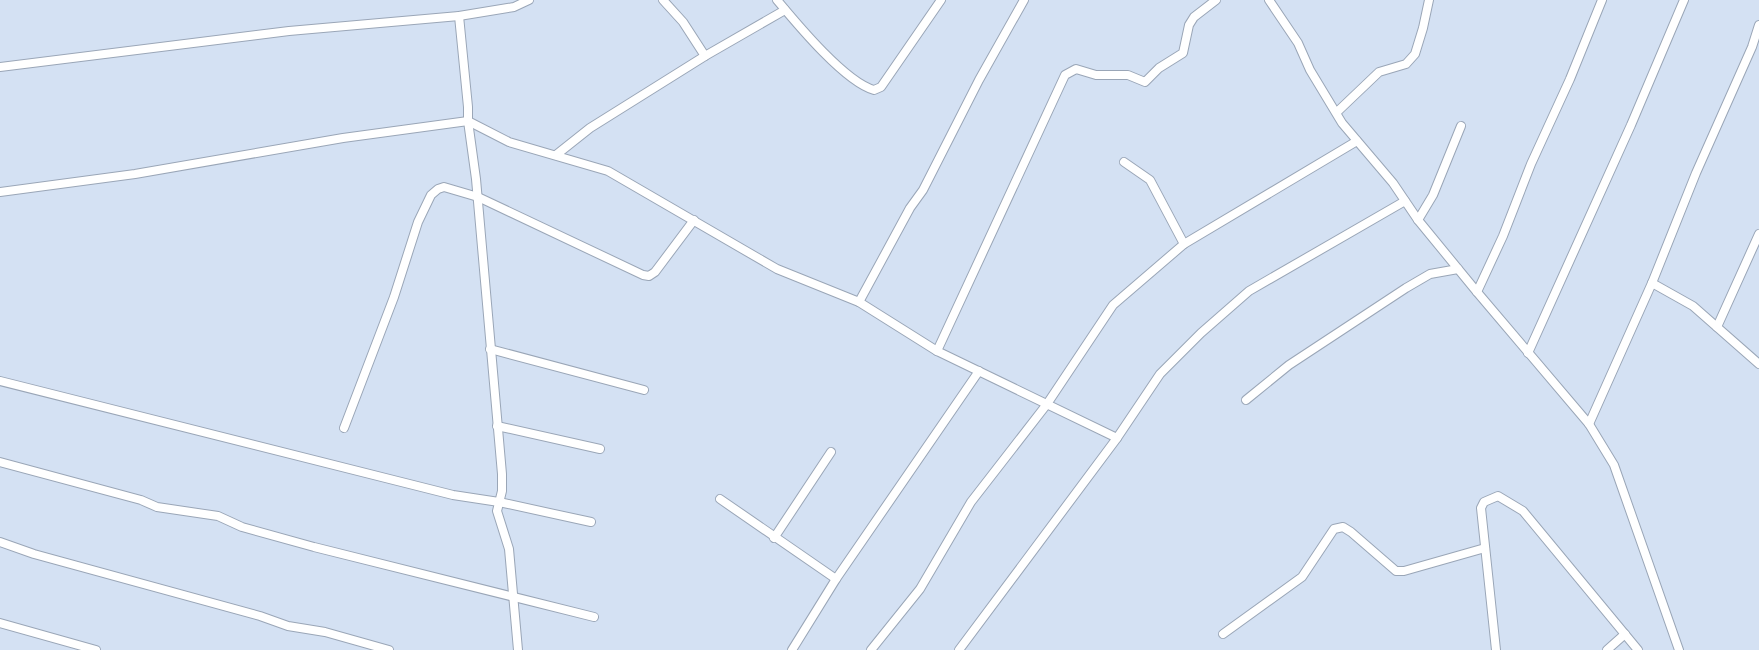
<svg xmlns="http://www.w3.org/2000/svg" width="1759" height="650" font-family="'Sofia Sans Condensed',sans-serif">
<rect width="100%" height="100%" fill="#d4e1f3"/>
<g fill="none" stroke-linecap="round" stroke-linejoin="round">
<g stroke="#9aa6b7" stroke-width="10">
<g id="minor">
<path d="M663 0 683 22 705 56"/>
<path d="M777 0C797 24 845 82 874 90L881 87 941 0"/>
<path d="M1269 0 1298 43 1310 70 1342 123 1393 183 1418 220 1477 292 1589 424 1614 465 1679 650"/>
<path d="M459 16 468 107V121L476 179 502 474V491L497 511 509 549 518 650"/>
<path d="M0 67 289 31 459 16 514 7 529 0"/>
<path d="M1337 112 1379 72 1406 64 1415 54 1423 28 1429 0"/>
<path d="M556 155 590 128 705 56 785 10"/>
<path d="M1124 162 1150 180 1184 244"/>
<path d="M0 192 135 174 343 138 468 121 509 142 608 171 777 269 859 302 937 351 1117 438"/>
<path d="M1418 220 1433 195 1461 126"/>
<path d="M1652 283 1693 306 1759 364"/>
<path d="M1477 292 1503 236 1531 164 1570 79 1602 0"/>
<path d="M859 302 910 208 923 190 979 80 1024 0"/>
<path d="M1717 327 1759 234"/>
<path d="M490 349 644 390"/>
<path d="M937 351 1065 75 1076 69 1096 75H1128L1145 82 1159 68 1183 53 1189 25 1194 17 1216 0"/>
<path d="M1528 353 1631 125 1684 0"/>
<path d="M0 381 453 495 499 502 591 522"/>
<path d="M1246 400 1289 365 1406 288 1430 274 1458 269"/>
<path d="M1589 424 1652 283 1696 173 1752 47 1759 25"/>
<path d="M497 426 600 449"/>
<path d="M344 428 394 297 418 222 431 195 438 189 444 187 478 197 643 275 649 276 655 272 694 220"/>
<path d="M0 462 141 500 157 507 218 516 242 527 314 547 594 617"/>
<path d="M720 499 836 579"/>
<path d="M774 538 831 452"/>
<path d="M0 542 34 554 260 616 288 626 325 632 389 650"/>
<path d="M0 623 96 650"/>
<path d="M1223 634 1302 577 1334 529 1343 527 1351 532 1396 571H1404L1485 548"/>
<path d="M792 650 836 579 979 371"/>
<path d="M871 650 920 589 971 502 1047 404 1113 305 1184 244 1357 141"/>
<path d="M959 650 1117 438 1160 374 1201 333 1249 291 1405 201"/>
<path d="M1496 650 1481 508 1484 502 1498 496 1523 511 1638 650"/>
<path d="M1607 650 1625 634"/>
</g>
</g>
<use href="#minor" stroke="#fff" stroke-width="8"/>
</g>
</svg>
